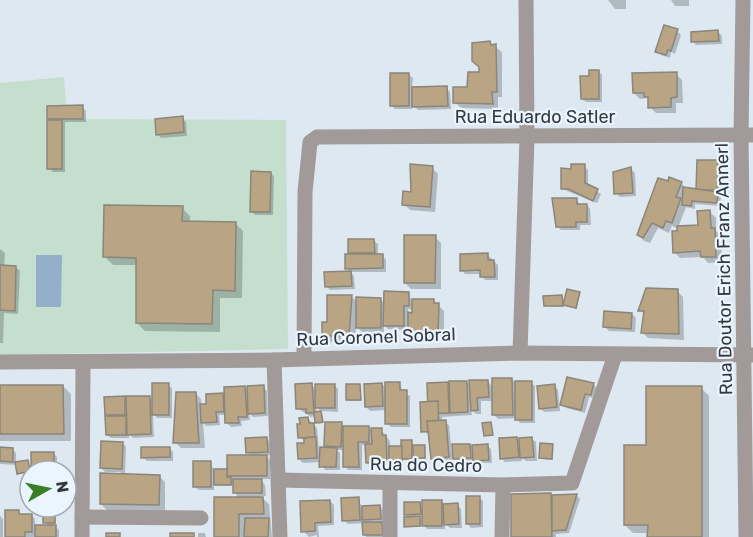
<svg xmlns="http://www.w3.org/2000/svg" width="753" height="537" font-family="Rubik,sans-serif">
<rect width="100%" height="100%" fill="#dee8f1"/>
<path fill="#c5dfcf" d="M64 77 67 119 286 120 288 349 0 355V83Z"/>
<path fill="#95afcb" d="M36 255H62L61 307H36Z"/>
<g fill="#0003" fill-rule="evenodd">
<path d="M608 0H626V9H615Z"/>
<path d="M671 0H689V6H675Z"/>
<path d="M677 31 681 35 675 54 671 52 670 58 661 55 657 51Z"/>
<path d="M718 32 722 36V44L696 45 693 41Z"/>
<path d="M490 43 502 52V97H498V109L461 108 455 102 481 74Z"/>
<path d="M598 71 602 75V102H586L582 99 590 77Z"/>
<path d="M676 74 682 80 683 103H676V113H656L650 107 648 98 640 99 634 93Z"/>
<path d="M409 75 413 78 412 88H446L450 92 451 109 418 110 412 104V109H395L391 105Z"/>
<path d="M48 107H82L86 111V122H65V172H53L49 168Z"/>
<path d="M182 118 186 122 187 136 161 138 157 134Z"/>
<path d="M717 162 721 166 720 194H717L721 197 720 206 695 204V209L686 207 678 228 699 227 710 212 716 218V231L721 235 722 262 708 263 703 257 680 258 674 252 679 229 672 226 669 233 658 228 650 243 644 241 638 234 669 183H681L687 189 697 190Z"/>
<path d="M584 166 588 170V186L601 194 597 203 562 189 572 170Z"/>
<path d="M432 168 438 174 435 212 410 210 404 204Z"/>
<path d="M631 169 635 173 636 196 620 197 616 193Z"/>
<path d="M271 173 274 177 273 215H255L251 211Z"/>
<path d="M576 199 580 205H587L590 209 591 225H580V230H561L557 226Z"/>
<path d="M182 208 190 216V223H235L243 231 242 298H220V332L145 331 137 323 138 265H113L105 257Z"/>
<path d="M435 237 441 243V289H411L405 283Z"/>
<path d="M374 241 378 244V255L386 259V272H351L347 268 353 256 349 252Z"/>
<path d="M0 249 5 253 4 267H16L20 271 18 314 4 313 3 343H0Z"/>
<path d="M488 255 498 265V280H485L481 274H465L462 270Z"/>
<path d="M351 272 354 276 355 289 330 290 326 286Z"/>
<path d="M677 291 683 297 684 340 648 338 642 332 645 315 640 310Z"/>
<path d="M408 293 412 301H434L444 311V340L416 339 410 330 388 329 384 325V332H362L356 326 355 342H329L323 336 329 323 351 296 358 303 380 299 385 304ZM408 309 413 310V314H408Z"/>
<path d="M579 294 577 309 565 305Z"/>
<path d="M561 296 563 307 545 306Z"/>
<path d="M632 314 636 318 635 332 609 331 605 327Z"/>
<path d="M512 379 515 383H531L535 386V423H520L516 418 498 419 494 415V401H481V414H476L471 409 472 415 442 417V421L449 425 452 455 470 445 474 449 487 446 491 449 492 463 458 462 452 456V460L436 462 432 458 430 435 423 431 429 403 428 384 466 382 471 386 487 381 494 388Z"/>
<path d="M399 383 403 392 410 396V427H391L387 423V410L370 411 366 407 382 384 387 389Z"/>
<path d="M593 384 597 388 594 398 589 397 585 413 566 408 562 405Z"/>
<path d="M168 385 172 388V418H157L153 414 154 437 133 438 129 434V438H111L107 435 110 418 106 414 124 398 128 401 149 397 154 402Z"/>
<path d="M311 385 317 390 334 385 338 389V412L321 411 316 407 317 413 322 414 323 423 318 424 316 416 311 417 297 408Z"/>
<path d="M0 386H63L71 394V441H0Z"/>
<path d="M359 386 361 401H349L347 400Z"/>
<path d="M554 386 558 390 560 411 544 412 540 408Z"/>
<path d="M263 387 267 391 268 416 253 417 249 413 250 420 241 421 242 426 231 427 227 423 226 415H219L220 425 206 426 203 422 205 448H181L175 442 195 393 201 399 202 406 208 405 222 395 226 398 245 388 249 392Z"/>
<path d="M701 388 709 396V537H649V533H633L625 525Z"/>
<path d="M308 419 317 428 319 449H329L326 446 341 424 345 428 381 430 390 441V447H402L411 442 413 446H424L426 459 403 460V463L371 466 367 462V445H362V470H348L345 466V450H337L340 453V470H325L321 462 303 463 299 459 305 441 299 437Z"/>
<path d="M266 438 270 442 271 455H265L270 460V479H260L265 485 266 496H260L269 504 272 537H216L240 499 234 492V486L217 485 214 482V490H199L195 487 210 463 214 470H226L251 456 248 452Z"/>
<path d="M517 439 521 443 532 439 536 442 537 461H526L521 457 522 461 505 462 501 458Z"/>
<path d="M123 443 126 447 125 475 159 476 165 482V511L107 510 101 504 121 472H105L101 468Z"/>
<path d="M552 446 553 460 542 459 540 457Z"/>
<path d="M169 448 173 452V461H147L143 457Z"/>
<path d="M0 449H12L16 453V463L28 461 30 473 19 474 17 465 0 464Z"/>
<path d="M53 453 57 457V471L33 470Z"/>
<path d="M550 495 577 496 580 499 569 533 556 534V537H513Z"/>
<path d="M479 497 483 501V527L471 528 468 524Z"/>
<path d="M358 499 362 507 380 506 383 510 384 523H381L385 527 386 537H366L364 523 348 524 344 520Z"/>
<path d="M330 501 334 505V525L318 526 319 537H321H317V535L309 537 303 531Z"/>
<path d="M441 502 445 505H458L461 509 462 528H450L445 523V529H427L421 522V527L405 526 409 518 405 514 420 504 423 507ZM416 515H423L424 523Z"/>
<path d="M18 511 22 515H31L35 519V527L49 526 45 522 55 512 56 524H53L59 530V537H7Z"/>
<path d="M0 516 3 519V537H0Z"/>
<path d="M198 533H205L206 537H198Z"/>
</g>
<g fill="#b9a584" stroke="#8b857b" stroke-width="1.5">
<path d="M664 25 678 29 671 51 668 50 666 55 655 52Z"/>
<path d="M718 30 719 41 691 42V32Z"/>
<path d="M490 41 491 45 496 44 497 92H492L493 104 453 103V87H467L468 72H479V67L472 61V43Z"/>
<path d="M589 70H599V99H581L580 76H589Z"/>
<path d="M677 72V97L671 98V107L648 108V97H644V93H633L632 73Z"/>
<rect x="390" y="73" width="19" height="33"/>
<path d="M447 86 448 106 412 107V87Z"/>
<path d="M83 105V119H47V106Z"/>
<path d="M183 116 184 132 156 135 155 119Z"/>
<rect x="47" y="120" width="15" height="49"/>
<path d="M697 160H718L717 190H696Z"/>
<path d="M410 164 433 166 430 207 402 205 403 191 411 192Z"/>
<path d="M571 164H585V183L598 189 593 201 568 189H561V168L571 169Z"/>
<path d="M631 167 633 193 614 194 613 172Z"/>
<path d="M251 171 271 172 270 212H250Z"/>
<path d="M669 177 682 182 676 197 681 198 672 223 666 221 663 228 652 223 643 238 637 235 658 178 668 181Z"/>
<path d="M683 187 718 192 717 203 692 201 691 206 682 205Z"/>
<path d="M552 198H577V204H587V222H576V227H556Z"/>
<path d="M104 205 183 206 182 221 236 222 235 291 213 290 212 324 136 323V258L103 257Z"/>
<path d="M710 210 711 228H715L716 257H701L700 251 673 253 672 231H677V226L698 225 697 211Z"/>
<path d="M404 235H436L435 283H404Z"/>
<path d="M348 239H374L375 253H348Z"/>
<path d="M488 253V260H494L495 277H480V270L460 271V254Z"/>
<path d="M345 254H383V268L345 269Z"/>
<path d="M0 265 16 266 15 311 0 310Z"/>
<path d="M351 271 352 286 325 287 324 272Z"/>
<path d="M646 288 678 289 679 334 641 333 644 311H638Z"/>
<path d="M567 289 580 292 576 308 563 305Z"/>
<path d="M384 291 409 292V306H404V326H383Z"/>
<path d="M327 295H352L349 336H322V322H327Z"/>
<path d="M562 295 563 306H544L543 296Z"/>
<path d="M356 297 381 298V328H356Z"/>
<path d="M412 299H434V303H439L438 334H408V312L412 313Z"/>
<path d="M604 311 632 313 631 329 603 327Z"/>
<path d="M567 377 594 383 591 395 585 394 581 410 560 405Z"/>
<path d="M492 378H512L513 415H492Z"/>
<path d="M469 380H488L489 397 477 398 478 410 471 411Z"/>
<path d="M449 381H467L468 412 450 413Z"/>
<rect x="515" y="381" width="17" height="39"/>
<path d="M385 382H400V390H407V424H385Z"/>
<path d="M448 382 449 413 428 414 427 383Z"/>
<rect x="152" y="383" width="17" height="32"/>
<path d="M312 383 314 413H306V409H296L295 384Z"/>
<path d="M382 383 383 406 365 407 364 384Z"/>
<rect x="315" y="384" width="20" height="24"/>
<path d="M346 384H360L361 400H346Z"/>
<path d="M555 384 557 407 539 409 537 386Z"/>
<path d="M0 385H63L64 434H0Z"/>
<path d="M264 385 265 413 248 414 247 386Z"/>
<path d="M245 386 247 417H238L239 423H225L224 387Z"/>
<path d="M646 386H702V537H647L648 525H624V445H646Z"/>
<path d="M176 392H196L199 443H173Z"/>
<path d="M223 393 224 412H216L217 422 201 423 200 404H206V394Z"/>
<path d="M125 396V415H105L104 397Z"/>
<path d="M126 396H150L151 434 127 435Z"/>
<path d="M438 401 439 431 421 432 420 402Z"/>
<path d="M321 411 323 422 315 423 314 412Z"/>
<path d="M105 416H126V435H106Z"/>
<path d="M308 417 309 423H314L315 437 298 438 297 424H300L299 418Z"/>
<path d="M446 420 449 457 431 459 427 421Z"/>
<path d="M325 422H342L341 447 324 446Z"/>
<path d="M491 422 493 435 484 436 482 423Z"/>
<path d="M343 426H369V442H358L359 467H343Z"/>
<path d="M371 428H382V435H386L387 462 366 463 365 444H372Z"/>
<path d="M267 437 268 452 246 453 245 438Z"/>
<path d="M316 437 317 458 298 459 297 443H304V438Z"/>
<path d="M517 437 519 457 500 459 499 438Z"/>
<path d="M532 437 534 457 520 458 519 438Z"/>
<rect x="401" y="440" width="11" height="19"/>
<path d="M101 441 123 442 122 469 100 468Z"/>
<path d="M540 443 553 444 552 459 539 458Z"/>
<path d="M452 444H470L471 458 453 459Z"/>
<path d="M488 444 489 460 473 461 472 445Z"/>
<rect x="413" y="445" width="12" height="13"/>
<rect x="389" y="446" width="13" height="16"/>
<path d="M0 447 13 448V462L0 461Z"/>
<path d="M141 447H170V457L141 458Z"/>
<path d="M320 447 337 448 336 467H319Z"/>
<rect x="31" y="452" width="23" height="18"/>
<rect x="227" y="455" width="40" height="21"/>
<path d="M28 460 30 471 17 474 15 462Z"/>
<rect x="193" y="461" width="18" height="26"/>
<path d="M214 469H227V477H231V485H214Z"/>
<path d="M100 473 160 475 159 505 100 504Z"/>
<rect x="24" y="475" width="6" height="16"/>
<rect x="233" y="479" width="29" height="14"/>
<path d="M551 493 552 537H511V494Z"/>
<path d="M577 494 566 530 552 531V495Z"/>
<rect x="466" y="496" width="14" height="28"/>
<path d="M214 497H263L264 514H239V537H214Z"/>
<path d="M359 497 360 520 342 521 341 498Z"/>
<path d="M330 500 331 522 315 523V531L301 532 300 501Z"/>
<rect x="422" y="500" width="20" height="26"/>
<path d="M404 502H420L421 514 404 515Z"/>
<path d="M458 503 459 524 444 525 443 504Z"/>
<path d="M380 505 381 519 362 520V506Z"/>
<path d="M5 510H19V514H32V532H25V537H5Z"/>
<rect x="43" y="510" width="12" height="13"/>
<path d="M420 516V526L404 527V517Z"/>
<path d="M245 518H269L268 537H244Z"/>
<path d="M362 522H382L383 535H363Z"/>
<rect x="35" y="525" width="21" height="12"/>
<rect x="106" y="533" width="14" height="4"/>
<rect x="170" y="533" width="24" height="4"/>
</g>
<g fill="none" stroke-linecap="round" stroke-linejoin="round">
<g stroke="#a19a99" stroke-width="15">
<path d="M743 0 741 135 746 537"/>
<path d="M520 353 527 138 526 0"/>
<path d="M304 358 305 192 310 142 317 137 753 135"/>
<path d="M274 360 280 537"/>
<path d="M0 362 274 360 520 353 753 355"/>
<path d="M279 480 503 485 572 483 615 355"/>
<path d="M82 517 201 518"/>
<path d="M82 537 83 362"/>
<path d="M390 537V484"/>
<path d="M502 537 503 485"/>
</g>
</g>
<g text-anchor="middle" stroke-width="4.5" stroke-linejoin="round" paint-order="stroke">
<g font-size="18" fill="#34383c" stroke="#ebf5ff">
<text x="535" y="123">Rua Eduardo Satler</text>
<text transform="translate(724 269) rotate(-91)" y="6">Rua Doutor Erich Franz Annerl</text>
<text transform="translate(376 337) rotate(-2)" y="6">Rua Coronel Sobral</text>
<text transform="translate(426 465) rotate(1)" y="6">Rua do Cedro</text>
</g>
</g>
<g transform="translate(48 489) rotate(81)"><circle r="28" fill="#ebf5ff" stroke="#a2a9b1" stroke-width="1.5"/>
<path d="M0-4.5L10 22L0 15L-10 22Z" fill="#387f25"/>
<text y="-9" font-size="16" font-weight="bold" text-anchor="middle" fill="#34383c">N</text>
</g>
</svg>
